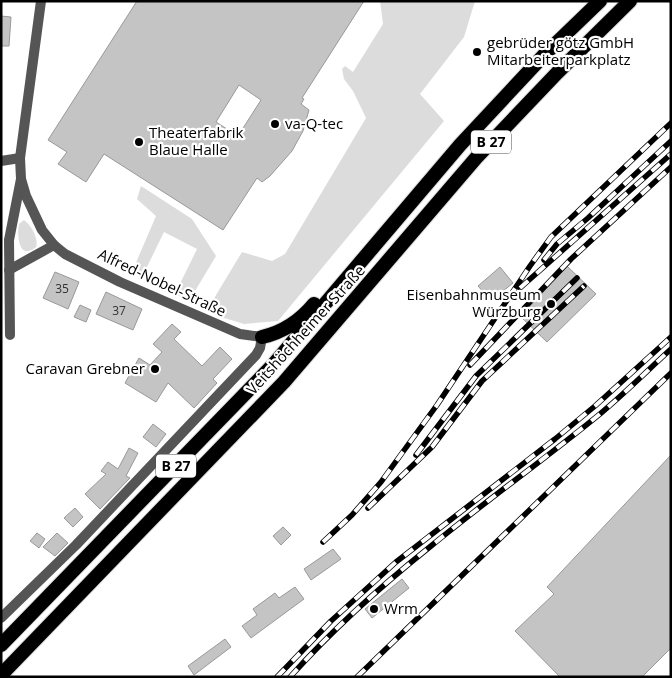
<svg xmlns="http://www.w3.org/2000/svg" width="672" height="678" font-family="'Open Sans',sans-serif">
<rect width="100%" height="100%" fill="#fff"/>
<g fill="#dcdcdc">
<path d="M380 1H475L464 37 420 94 444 121 278 321 244 324 221 317 207 310 242 252 272 261 285 254 366 118 353 91 344 79 342 69 345 66 353 72 383 24Z"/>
<path d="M141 186 192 219 216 256 189 301 175 294 197 249 164 232 142 277 132 272 156 216 137 199Z"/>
<path d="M24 220C31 225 39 239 36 247 18 262 17 234 19 224Z"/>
</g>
<g fill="#c4c4c4" stroke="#999" fill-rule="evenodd">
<path d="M137 1H364L302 98 304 99 301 104 309 110 303 131 292 151 270 176 262 182 257 178 223 230 104 154 86 182 58 164 67 152 48 140ZM239 85 261 100 238 136 216 122Z"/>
<path d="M1 16 11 17 9 46H1Z"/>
<path d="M567 266 596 294 547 342 518 314Z"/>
<path d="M500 267 513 283 491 301 478 286Z"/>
<path d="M55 272 79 282 68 309 43 298Z"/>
<path d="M106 292 142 309 133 330 96 314Z"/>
<path d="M80 305 91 310 86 322 74 317Z"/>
<path d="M172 324 181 332 174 339 202 366 220 347 232 359 213 379 217 383 194 408 168 383 156 402 125 383 139 358 150 365 162 352 153 344Z"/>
<path d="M153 424 166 434 156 447 143 437Z"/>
<path d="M129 448 138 453 126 476 130 478 100 509 85 494 106 474 101 471 108 462 118 469Z"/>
<path d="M671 455V648L642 677H560L515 631 554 594 547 587Z"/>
<path d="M75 508 83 517 73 527 64 518Z"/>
<path d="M283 527 291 535 281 545 273 536Z"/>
<path d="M37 533 45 539 39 548 30 541Z"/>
<path d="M57 533 68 543 55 556 43 547Z"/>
<path d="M333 549 341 559 311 580 304 569Z"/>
<path d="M402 579 409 588 372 618 365 609Z"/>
<path d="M295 587 304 599 251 638 242 626 257 615 253 609 275 593 279 598Z"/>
<path d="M225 639 231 647 194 675 188 666Z"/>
</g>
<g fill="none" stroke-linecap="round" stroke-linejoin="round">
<g stroke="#dbdbdb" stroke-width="16">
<g id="trunk">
<path d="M262 337C284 332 300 321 314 304"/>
<path d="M1 645 273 365 460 145 545 54 600 1"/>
<path d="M1 675 284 382 476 158 557 73 630 1"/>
</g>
</g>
<g stroke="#555" stroke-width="10">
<path d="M1 161 20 158"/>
<path d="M9 270 54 245"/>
<path d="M10 335 9 240 21 179"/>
<path d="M1 618 76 545 256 355 260 348 262 337"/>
</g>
<path stroke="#555" stroke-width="10" d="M41 1 20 158 21 179 26 196 42 230 54 245 65 254 120 282 240 334 262 337"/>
<use href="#trunk" stroke="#000" stroke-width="14"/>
<g stroke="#000" stroke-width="5.5">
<g id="rail">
<path d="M544 260 557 244 588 218 671 141"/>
<path d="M520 288 671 154"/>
<path d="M470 365 571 259 671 167"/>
<path d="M416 455 476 376 577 278"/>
<path d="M368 508 432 447 482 381 584 286"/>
<path d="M323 542 352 515 381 482 437 405 530 266 551 237 671 123"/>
<path d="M277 677 331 621 396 562 555 439 595 406 671 337"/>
<path d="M290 677C333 629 381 586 431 546 487 500 545 459 601 413 625 393 648 370 671 349"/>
<path d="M357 677 671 373"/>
</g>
</g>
<use href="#rail" stroke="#fff" stroke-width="4" stroke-dasharray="11" stroke-linecap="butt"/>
</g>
<g fill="#000" stroke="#fff" stroke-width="2">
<circle cx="477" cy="52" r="5"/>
<circle cx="275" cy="124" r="5"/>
<circle cx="139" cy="142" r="5"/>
<circle cx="551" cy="304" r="5"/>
<circle cx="155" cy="369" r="5"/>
<circle cx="374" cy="609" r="5"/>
</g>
<g text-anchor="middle" stroke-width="4.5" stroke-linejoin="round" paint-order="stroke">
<g font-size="12" fill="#313131">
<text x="62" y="293">35</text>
<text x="119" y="315">37</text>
</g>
<g fill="#fff" stroke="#4c4c4c" stroke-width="1">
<rect x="471" y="130.5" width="40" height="23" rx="4"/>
<rect x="156" y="454.5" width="40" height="23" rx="4"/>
</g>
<g font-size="14" font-weight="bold" fill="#000">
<text x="491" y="147">B 27</text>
<text x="176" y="471">B 27</text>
</g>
<g font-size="15" fill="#000" stroke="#fff" text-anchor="start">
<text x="487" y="48">gebrüder götz GmbH<tspan x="487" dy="17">Mitarbeiterparkplatz</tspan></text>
<text x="285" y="129">va-Q-tec</text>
<text x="149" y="138">Theaterfabrik<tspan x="149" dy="17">Blaue Halle</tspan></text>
<text x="541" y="300" text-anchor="end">Eisenbahnmuseum<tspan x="541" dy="17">Würzburg</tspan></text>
<text x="145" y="374" text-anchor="end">Caravan Grebner</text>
<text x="384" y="614">Wrm</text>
</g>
<g font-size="15" fill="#000" stroke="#fff">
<text transform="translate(162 283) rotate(25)" y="5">Alfred-Nobel-Straße</text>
<text transform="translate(306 330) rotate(-48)" y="5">Veitshöchheimer Straße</text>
</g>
</g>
<rect width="672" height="678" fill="none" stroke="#000000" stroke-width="5"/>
</svg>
